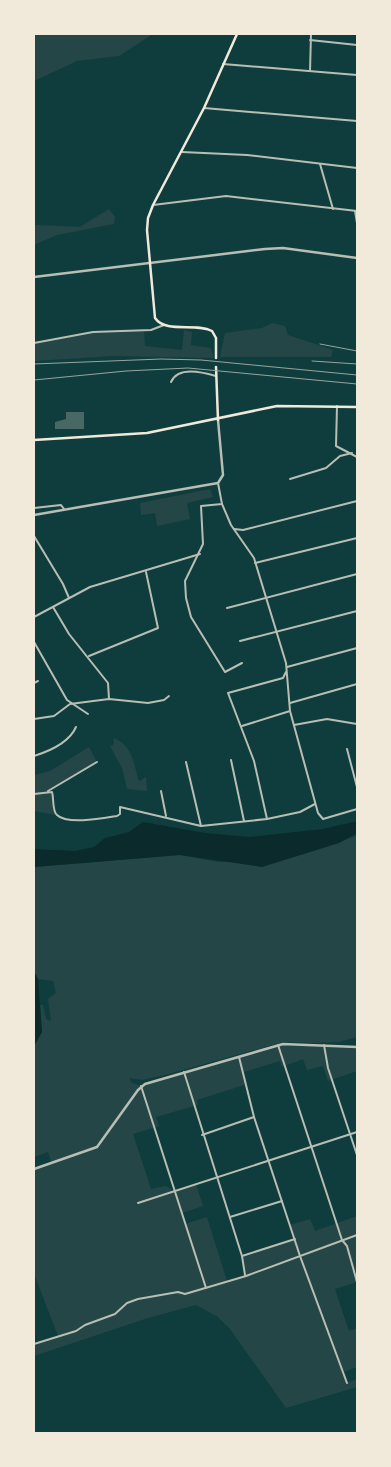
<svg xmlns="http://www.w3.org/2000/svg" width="391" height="1467" font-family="'Libre Baskerville',serif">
<rect width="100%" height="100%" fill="#0f3d3e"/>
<g fill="#244646">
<path d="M34 34H153L119 56 77 61 34 81Z"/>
<path d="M109 209 115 217 114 224 57 235 34 245V226L36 225 80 227Z"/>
<path d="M272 323 285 326 288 335 333 350 331 357H220L225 333 262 328Z"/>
<path d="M144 330 145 346 182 350 184 330 192 332 191 345 211 348 214 358 112 356 34 361V343L93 332Z"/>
<path d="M210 489 213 497 187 503 190 519 157 526 155 513 141 515 140 503Z"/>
<path d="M113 738C131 744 134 762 138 779L140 781 146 777 147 791 127 789 122 768 110 746 114 744Z"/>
<path d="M89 747 97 762 49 791 52 792 56 815 34 811V775L50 771Z"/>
<path d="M357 836V1037L339 1042 316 1043 283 1042 169 1074 142 1080 129 1078 132 1083 141 1086 283 1044 357 1047V1071L328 1081 323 1066 307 1070 303 1059 282 1067 280 1061 244 1072 247 1084 197 1100 198 1105 156 1117 159 1126 133 1134 151 1189 166 1186 175 1192 196 1184 203 1206 182 1213 185 1224 207 1217 227 1281 245 1275 242 1256 295 1239 290 1225 310 1219 315 1231 357 1216V1282L335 1289 349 1331 357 1328V1367L343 1372 347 1383 357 1379V1387L286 1408 230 1329 218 1317 196 1305 148 1318 34 1356V1344L58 1336 34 1274V1169L52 1164 48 1152 34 1157V1046L42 1032 40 1005H43L46 1019 51 1021 48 999 56 993 53 981 38 979 34 971V867L180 855 218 862 282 860Z"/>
</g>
<g fill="#0a2a2b">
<path d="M357 821V833L339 843 262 867 180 855 34 867V849L75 851 94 847 105 838 129 832 143 822 205 833 250 837 323 829Z"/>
<path d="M34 971 38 979 42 1032 34 1046Z"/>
</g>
<path fill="#486865" d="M66 412H84V429H55V422L66 419Z"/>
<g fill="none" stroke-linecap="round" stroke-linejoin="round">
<g stroke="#b8beb3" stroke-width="2">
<path d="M310 40 357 45"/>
<path d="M223 64 357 75"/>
<path d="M310 71 311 34"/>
<path d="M204 108 357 121"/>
<path d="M182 152 247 155 357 168"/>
<path d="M320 164 333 209"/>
<path d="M153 205 226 196 357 211"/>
<path d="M355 211 357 223"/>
<path d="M34 343 93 332 151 330 164 325"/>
<path d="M171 382C178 366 202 372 216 376"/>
<path d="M337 406 336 446 357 457"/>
<path d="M290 479 326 468 340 456 352 453"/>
<path d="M218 483 222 504 201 506 203 544 185 581 186 598 191 617 225 672 242 663"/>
<path d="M222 504 231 525 254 558 286 663 290 711 318 813 323 819 357 809"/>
<path d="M34 508 61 505 64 509"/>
<path d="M234 529 243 530 357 501"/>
<path d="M34 536 63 584 69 598"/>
<path d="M255 563 357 538"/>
<path d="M53 607 69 634 108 683 109 699"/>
<path d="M227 608 357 574"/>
<path d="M34 617 90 587 200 554"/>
<path d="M240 641 357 611"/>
<path d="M34 642 67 700 88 714"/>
<path d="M89 656 158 628 146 572"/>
<path d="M287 667 357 648"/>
<path d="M34 683 38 681"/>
<path d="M290 703 357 684"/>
<path d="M34 719 54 716 70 704 109 699 148 703 164 700 169 696"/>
<path d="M294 725 327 719 357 724"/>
<path d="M242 726 290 711"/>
<path d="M347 749 357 787"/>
<path d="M34 756C50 751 69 743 76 727"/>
<path d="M231 760 244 821"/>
<path d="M186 762 201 826"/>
<path d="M48 791 97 762"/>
<path d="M161 791 166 816"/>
<path d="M34 794 52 792C54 798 52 811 57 815 67 825 104 818 117 816L120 814V807L201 826 267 819 300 812 315 804"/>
<path d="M267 819 254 761 228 693 283 678 286 672"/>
<path d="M278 1045 342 1240 347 1246 357 1282"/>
<path d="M324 1045 328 1068 357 1155"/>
<path d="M239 1057 254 1117 300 1256 347 1383"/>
<path d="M184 1072 242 1256 245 1275"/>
<path d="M141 1086 206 1288"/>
<path d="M202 1135 254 1117"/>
<path d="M138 1203 357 1132"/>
<path d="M230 1217 282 1201"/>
<path d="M242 1256 295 1239"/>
<path d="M34 1344 76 1331 85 1325 115 1314 127 1303 138 1299 178 1292 185 1294 246 1276 357 1235"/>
</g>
<g stroke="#b8beb3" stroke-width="2.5">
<path d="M34 277 265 249 283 248 357 258"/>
<path d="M34 515 218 483 223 475 218 420"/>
<path d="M34 1169 97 1147 138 1090 145 1084 283 1044 357 1047"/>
</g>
<g stroke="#f1e9da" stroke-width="2.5">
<path d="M216 358V338L212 331C196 322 166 334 155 318L147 230 148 218 153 205 204 108 237 34"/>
<path d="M216 367 218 420"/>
<path d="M34 440 147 433 277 406 357 407"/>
</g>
<g stroke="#97a49c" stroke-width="1">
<path d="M320 344 357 351"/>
<path d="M312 361 357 364"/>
<path d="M34 364 161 359 201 360 357 375"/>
<path d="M34 380 126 371 188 368 357 384"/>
</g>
</g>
<rect width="391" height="1467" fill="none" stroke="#f1e9da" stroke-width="70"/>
</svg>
